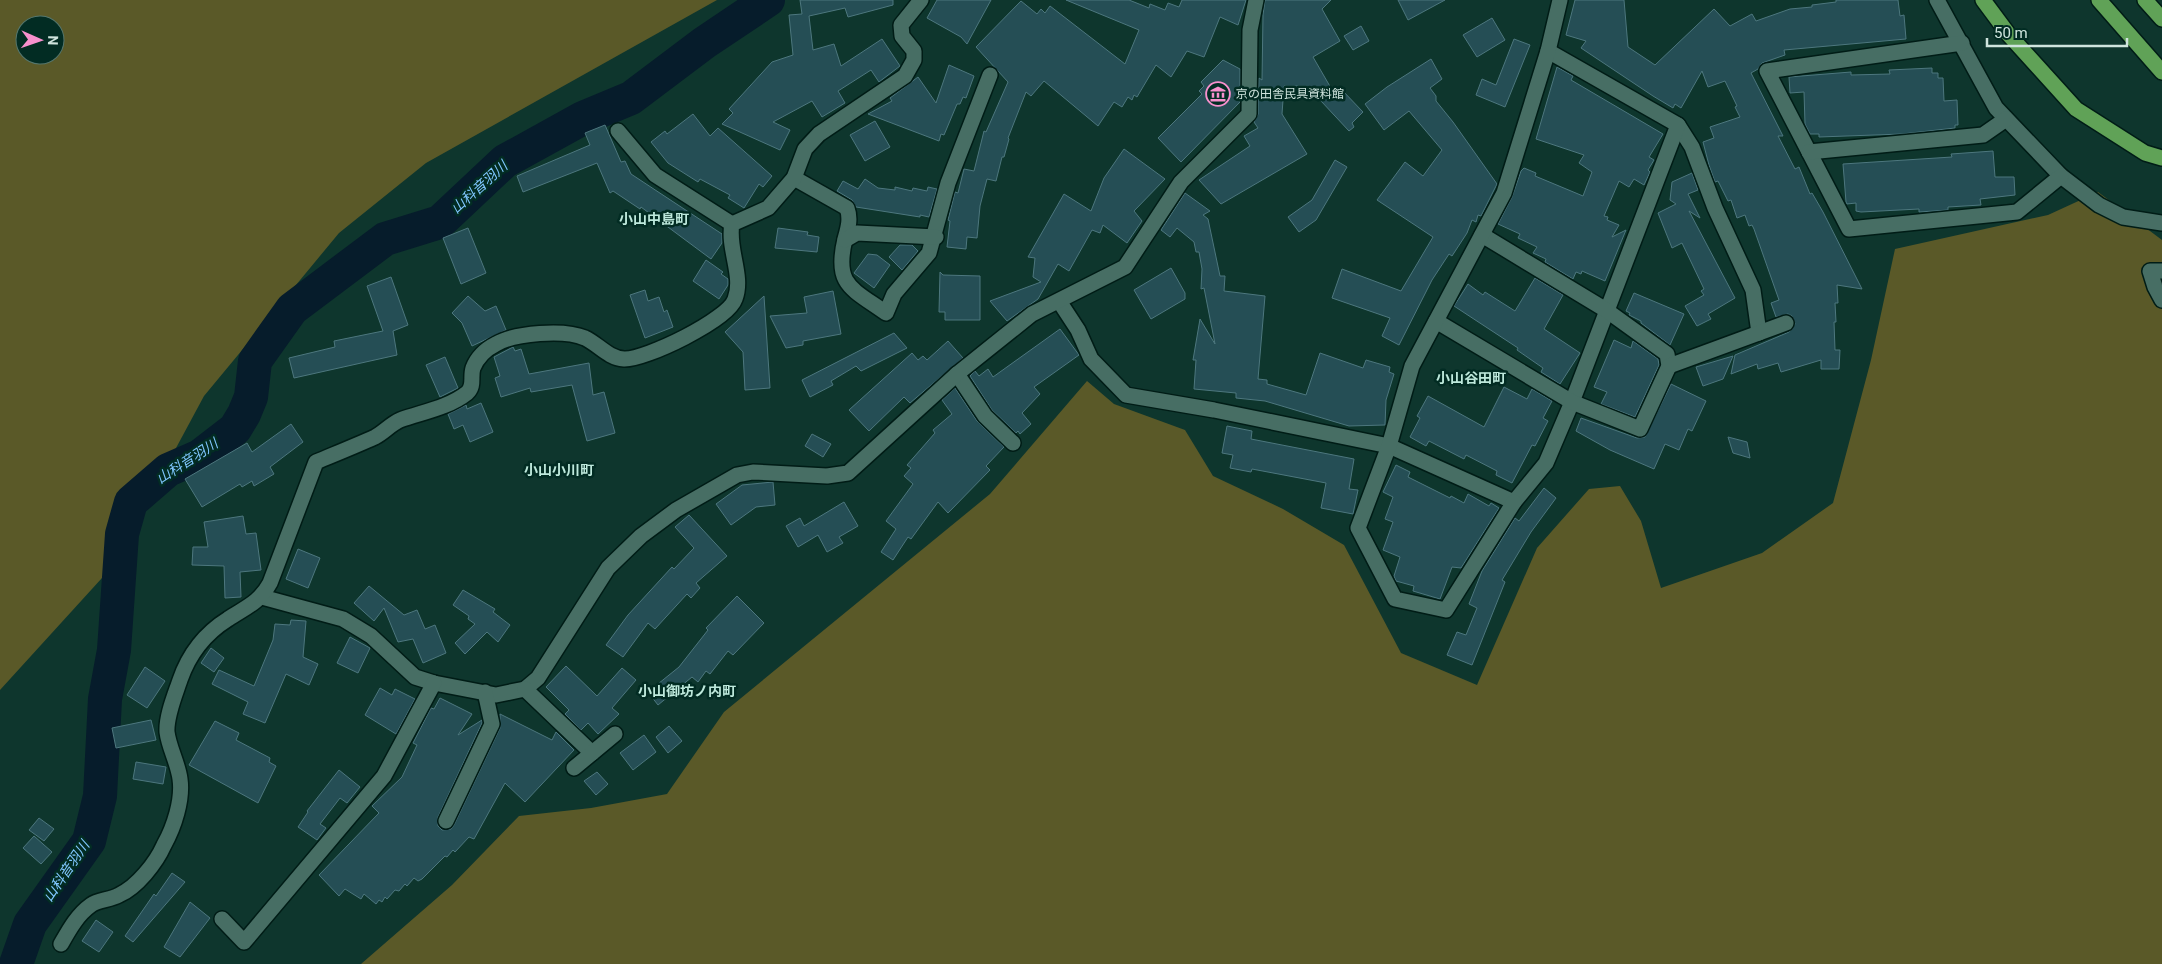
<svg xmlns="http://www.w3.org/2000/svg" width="2162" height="964" font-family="Roboto,'Noto Sans JP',sans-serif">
<rect width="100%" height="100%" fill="#0e362d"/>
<g fill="#5a5928" fill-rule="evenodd">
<path d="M0 0H717L426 163 339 233 204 396 112 567 0 690ZM25 25H55V55H25Z"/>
<path d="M2098 192 2162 240V964H361L452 885 519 816 591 808 667 794 724 712 990 494 1087 381 1114 404 1185 430 1213 476 1283 509 1344 545 1401 653 1477 685 1537 548 1589 489 1620 486 1641 521 1661 588 1762 553 1833 503 1871 360 1895 249 2048 215Z"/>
</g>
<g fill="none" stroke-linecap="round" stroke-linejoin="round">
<path stroke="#061c2b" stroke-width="34" d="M16 964 30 924 89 841 100 796 105 699 114 650 122 534 131 502 168 470 200 456 235 429 244 414 251 397 255 361 292 309 385 239 440 222 505 161 583 118 631 98 704 43 768 0"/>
</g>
<g fill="#254e55" stroke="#4d777e">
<path d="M800 0H893V5L848 17 845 8 809 16 813 50 834 44 841 66 882 39 900 66 879 82 871 70 838 91 845 103 822 117 812 101 773 122 790 130 780 150 722 124 733 113 729 109 772 62 793 55 789 15 802 14Z"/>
<path d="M937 0H991L967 44 961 37 927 18Z"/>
<path d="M1066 0H1129L1149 8 1150 4 1165 10 1168 3 1179 7 1182 0H1246L1238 25 1220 17 1204 57 1187 51 1171 77 1156 65 1137 97 1134 95 1132 100 1128 97 1122 107 1114 102 1098 126 1044 81 1031 96 1026 92 1008 138 1009 139 1004 157H1002L996 181 987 179 980 206 977 238 967 237 966 249 947 247 950 221 948 220 955 192 958 193 964 169 974 171 984 131 986 132 1008 82 976 47 1021 1 1037 14 1041 9 1045 13 1050 6 1125 64 1139 30Z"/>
<path d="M1265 0H1331L1322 9 1340 41 1313 57 1335 95 1341 89 1363 112 1352 123 1354 127 1349 131 1307 86H1284L1282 114 1307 154 1221 204 1199 180 1250 146 1244 136 1258 128 1254 122 1258 114 1259 78 1262 80 1263 15Z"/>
<path d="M1398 0H1445L1408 20Z"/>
<path d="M1575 0H1624L1628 47 1655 65 1714 9 1730 26 1752 14 1756 21 1790 9 1812 7V5L1836 2V0H1898L1900 16 1904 15 1906 39 1784 50 1785 55 1762 63 1758 69 1751 73 1783 136H1778L1795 169 1799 167 1810 194 1812 193 1823 212 1862 289 1837 285 1838 303H1835L1836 322H1834L1835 350H1840L1839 369H1821V360L1781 372 1778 363 1758 369 1757 364 1731 374 1735 355 1789 332 1795 324 1792 316 1788 314 1776 317 1771 303 1779 300 1754 229 1752 225 1749 226 1745 215 1737 218 1731 200 1728 201 1718 181 1715 182 1709 165 1703 142 1714 138 1710 127 1740 117 1735 107 1737 106 1725 81 1708 87 1702 71 1681 108 1675 104 1673 108 1653 96 1581 48 1586 41 1566 35Z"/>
<path d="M1492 18 1505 40 1477 57 1463 35Z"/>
<path d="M1361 26 1369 41 1353 50 1344 36Z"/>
<path d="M1514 39 1530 45 1505 107 1476 95 1482 79 1496 85Z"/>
<path d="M1431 59 1442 79 1430 88 1436 96V101L1453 122 1497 184 1481 216 1478 215 1476 222 1472 220 1467 233 1452 256 1449 254 1432 280 1399 345 1382 336 1390 318 1332 298 1342 269 1401 291 1433 237 1377 200 1405 162 1423 176 1442 150 1409 111 1384 130 1365 104 1387 87Z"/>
<path d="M1223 60 1240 69V102L1181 162 1158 138 1202 94 1199 91 1204 86 1201 82Z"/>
<path d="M949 65 974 76 966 98 963 97 960 104H957L944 135 941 134 939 141 868 114 892 101 890 98 918 77 936 103Z"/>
<path d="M1557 67 1573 76 1571 80 1663 134 1649 157 1654 160 1648 170 1650 172 1644 185 1634 179 1629 187 1619 181 1604 216 1608 217 1607 220 1619 225 1612 237 1626 230 1605 281 1582 271 1581 274 1576 272 1573 279 1545 262 1546 259 1533 253 1537 247 1518 238 1520 234 1498 224 1512 197 1521 171 1524 168 1536 173 1535 176 1583 196 1592 172 1579 163 1584 155 1536 139Z"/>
<path d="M1932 68V73H1938V78H1943L1944 101 1957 100 1958 125H1955V128L1902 134 1819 137V134H1810L1805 124 1804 92 1790 93 1789 77 1851 72V75L1890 74 1889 70Z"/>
<path d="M693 114 710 136 718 128 772 176 763 187 759 184 744 208 728 198 730 195 700 179 698 182 668 163 651 142 665 131 667 134Z"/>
<path d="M875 121 890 147 865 161 850 135Z"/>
<path d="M605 125 621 162 625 161 631 174 722 234V243L711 259 641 207 640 209 613 191 610 193 597 163 523 192 517 176 590 145 585 133Z"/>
<path d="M1124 149 1165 179 1134 211 1142 221 1127 243 1103 225 1100 233 1092 230 1069 271 1058 264 1038 299 1007 321 990 301 1041 282 1033 277 1035 258 1028 257 1064 194 1091 211 1104 178Z"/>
<path d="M1993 151 1995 177H2014L2015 195 1980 199 1981 205 1948 207V210L1919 212V209L1861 212 1856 211V203L1847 204 1846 202 1843 164 1952 157 1951 154Z"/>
<path d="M1335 160 1347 167 1316 220 1299 232 1288 217 1312 200Z"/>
<path d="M1692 173 1698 190 1688 194 1700 218 1689 211 1735 298 1708 314 1711 319 1697 326 1685 306 1704 295 1701 291 1704 289 1682 243 1672 248 1658 213 1676 204 1670 200 1672 182Z"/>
<path d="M865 179 878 188 895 190V187L912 191 913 188 927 191 928 187 937 189 929 217 920 215V217L856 207 852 200 837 191 843 181 858 189Z"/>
<path d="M1185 193 1210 211 1203 215 1208 219 1220 276H1225L1224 291 1265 296 1258 379 1267 380V384L1306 395 1320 353 1363 368 1366 360 1390 367 1389 372 1394 374 1386 400 1385 425 1349 426 1265 401 1236 398V393L1194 389 1196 360H1193L1200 319 1215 344 1204 288 1201 289 1202 269 1199 252H1196L1194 242 1177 228 1170 237 1161 230Z"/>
<path d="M468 228 486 273 461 284 443 238Z"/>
<path d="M778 228 808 232 807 235 819 237 817 252 775 248Z"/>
<path d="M900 245H912L918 251 902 270 889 257Z"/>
<path d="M868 254 877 255 890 265 874 288 854 273Z"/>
<path d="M706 260 723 272 721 274 728 279V285L719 299 693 281Z"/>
<path d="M1171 268 1185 293V299L1151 319 1134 290Z"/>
<path d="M940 272 943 275 980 276V320H945V312H939Z"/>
<path d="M391 277 408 325 393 331 397 355 294 378 289 358 335 347 334 341 383 331 367 286Z"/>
<path d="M1535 278 1563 295 1544 329 1580 353 1560 384 1541 372 1543 368 1517 350 1518 348 1454 306 1468 284 1483 295 1485 292 1515 311Z"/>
<path d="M645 290 648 301 659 297 664 312 667 310 673 327 645 338 630 295Z"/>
<path d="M833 291 841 334 803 341V345L786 348 770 316 807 313 804 297Z"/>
<path d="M1634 293 1684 314 1670 345 1641 323V321L1629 315 1630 313 1626 311Z"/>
<path d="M468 296 485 311 496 306 506 330 472 346 462 323 452 313Z"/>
<path d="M764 296 770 388 745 390 743 352 725 332Z"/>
<path d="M1060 329 1079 355 1034 387 1040 394 1022 413 1031 424 1020 434 1018 431 1016 433 992 410 970 376 975 371 979 376 988 369 993 377Z"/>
<path d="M894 333 907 348 861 371 856 366 831 381 833 385 810 397 802 380Z"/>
<path d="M1614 340 1631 348 1633 341 1658 359 1659 365 1635 417 1601 404 1607 392 1594 387Z"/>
<path d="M948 341 963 358 910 403 904 397 869 431 849 410 912 353 918 360 923 356 927 360Z"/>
<path d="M513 347 515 351 521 349 529 374 589 363 593 395 604 392 615 433 587 441 572 385 531 392 530 388 501 397 495 378 500 376 494 357Z"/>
<path d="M1733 356 1723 379 1703 386 1696 367Z"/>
<path d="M445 357 458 388 440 397 426 365Z"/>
<path d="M1671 384 1706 401 1692 431 1688 429 1679 450 1665 444 1654 469 1610 450 1576 431 1581 418 1637 438 1645 437Z"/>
<path d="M1504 387 1527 399 1532 389 1552 401 1543 418 1548 421 1535 446 1532 445 1512 483 1496 475 1497 471 1466 455 1464 459 1429 441 1426 446 1410 437 1420 418 1417 416 1428 396 1484 427Z"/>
<path d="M955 388 977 421 1004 447 986 466 990 470 948 513 938 502 911 539 908 537 893 560 881 552 896 529 886 521 913 484 904 476 911 468 907 465 935 433 933 430 952 414 942 400Z"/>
<path d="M481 403 493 432 470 442 463 425 454 429 448 414 466 405 467 409Z"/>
<path d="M291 424 303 442 270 467 274 474 254 486 252 481 242 487 240 484 202 507 185 479 247 443 252 452Z"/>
<path d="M1227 426 1252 431 1251 439 1354 459 1349 489 1358 490 1353 514 1321 508 1326 483 1252 469 1251 472 1230 468 1233 455 1222 453Z"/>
<path d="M812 434 831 444 823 457 805 446Z"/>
<path d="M1728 437 1747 442 1750 458 1733 453Z"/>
<path d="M1396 465 1410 472 1408 477 1450 498 1451 496 1464 503 1468 494 1489 506 1491 503 1499 508 1461 568 1452 567 1440 599 1413 591 1414 586 1396 581 1394 576 1400 557 1383 550 1393 522 1385 519 1393 497 1383 492Z"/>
<path d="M773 482 775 505 756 507 731 525 716 504 742 485Z"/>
<path d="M1544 488 1556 498 1531 532 1502 580 1505 582 1472 665 1447 655 1457 632 1466 635 1477 608 1469 604 1482 571 1515 518 1519 521Z"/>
<path d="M844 502 858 526 839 537 843 543 827 552 818 535 798 547 786 526 800 518 804 526Z"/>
<path d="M689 515 727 556 696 583 700 588 691 598 687 594 655 629 648 623 623 657 606 645 628 615 672 567 674 569 694 548 675 527Z"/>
<path d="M243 516 246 534 256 533 261 570 240 572 241 597 225 598 224 566 192 565 193 547H208L204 522Z"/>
<path d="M298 549 320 558 308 588 286 579Z"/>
<path d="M369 586 404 615 417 610 425 629 435 625 446 653 423 663 413 639 398 642 384 608 374 621 354 603Z"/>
<path d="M463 590 495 609 493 612 510 625 498 642 487 632 465 654 455 643 475 624 468 619 469 616 453 605Z"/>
<path d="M737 596 764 623 733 655 728 651 710 674 706 671 698 682 692 677 658 705 648 692 679 667 708 630 706 628Z"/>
<path d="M291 620 306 621 303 657 318 664 309 685 286 674 265 723 243 714 248 702 212 684 219 670 254 686 273 640 275 624 290 625Z"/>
<path d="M350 637 370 648 358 673 337 663Z"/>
<path d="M211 648 224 658 214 672 201 663Z"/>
<path d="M566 666 597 696 622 668 636 680 612 708 619 714 598 734 588 723 581 730 565 714 569 710 546 687Z"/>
<path d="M145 667 165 681 147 708 127 695Z"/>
<path d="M380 688 392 695 395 689 415 699 396 734 365 715Z"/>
<path d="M440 698 472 714 458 735 482 720V723L438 817V826L442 830 451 829 454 825 500 728V714L552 740 556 732 574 750 525 802 505 783 474 839 469 837 455 852 453 850 447 857 445 856 422 879 418 881 414 878 407 886 405 884 399 891 395 890 387 899 385 897 382 902 379 900 376 904 364 894 361 899 345 889 339 896 319 875 379 813 372 806 402 777 417 745 413 743 431 708 434 709Z"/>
<path d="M151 720 156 740 116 748 112 728Z"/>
<path d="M215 721 239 733 236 740 270 758 269 762 276 766 258 803 189 765Z"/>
<path d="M669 726 682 741 668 753 656 737Z"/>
<path d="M644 735 656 752 633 770 620 753Z"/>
<path d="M136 762 166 767 163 784 133 779Z"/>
<path d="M339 770 360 787 347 803 340 798 320 824 326 828 317 840 298 827 308 812 307 811Z"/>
<path d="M597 772 608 784 596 795 584 781Z"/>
<path d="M39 818 54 829 44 841 29 830Z"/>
<path d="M34 836 52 852 41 864 23 848Z"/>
<path d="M172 873 185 882 133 942 125 936 154 894 156 896Z"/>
<path d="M190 902 210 918 180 957 164 947Z"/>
<path d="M96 920 113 932 99 952 82 941Z"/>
</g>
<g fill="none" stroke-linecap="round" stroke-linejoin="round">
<g stroke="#001c16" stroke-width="18">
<g id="minor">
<path d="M1937 0 1996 108 2061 176 2099 205 2123 217 2162 223"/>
<path d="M1962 43 1767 71 1849 229 2017 212 2061 176"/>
<path d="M1678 125 1692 147 1715 208 1753 290 1759 333"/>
<path d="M618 131 655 175 732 224"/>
<path d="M1809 152 1983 135 2006 119"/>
<path d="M794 178 847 208C851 219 848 228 845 239 834 285 851 288 886 313L894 294 929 253 948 183 990 75"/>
<path d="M845 240 857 233 936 237"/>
<path d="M2162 271H2150L2155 287 2162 300"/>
<path d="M1059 301 1078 330 1091 359 1126 395 1214 410 1389 446 1514 502 1546 463 1572 402 1678 125 1548 51"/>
<path d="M1436 321 1572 402 1640 429 1669 366 1667 354 1606 310 1482 235"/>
<path d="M1669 366 1786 323"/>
<path d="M957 374 985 416 1013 443"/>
<path d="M1514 502 1446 610 1395 599 1358 528 1389 446 1412 366 1504 193 1548 51 1560 0"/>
<path d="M262 597 343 619 371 636 415 677 434 683 496 695 525 689 538 678 608 568 641 536 676 510 737 475 753 472 827 476 848 473 957 374 1032 314 1125 267 1181 182 1249 114 1250 30 1256 0"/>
<path d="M525 689 592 753"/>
<path d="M574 768 615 734"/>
<path d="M446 821 492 724 485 692"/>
<path d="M222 919 244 942 384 776 434 683"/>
<path d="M61 944C69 930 77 915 91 905 98 900 110 900 119 895 137 887 156 863 164 845 174 827 183 800 180 779 178 763 169 748 167 732 166 716 175 695 180 680 189 654 204 634 228 619 246 607 259 603 270 583L316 462C335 454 355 446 375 437 384 432 391 424 400 420 422 412 448 408 467 393 475 386 470 377 473 368 477 358 486 349 496 344 515 333 564 329 585 338 598 344 608 358 624 359 645 360 728 320 735 299 744 276 727 248 732 224L768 208 794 178 805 149 819 134 905 76 914 60V51L902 36 901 25 921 0"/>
</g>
</g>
<g stroke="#001c16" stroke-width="18">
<g id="motorway">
<path d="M1983 0 2009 35 2076 109 2145 153 2162 158"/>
<path d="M2099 0 2162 72"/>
<path d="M2145 0 2162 19"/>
</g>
</g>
<use href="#minor" stroke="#476e64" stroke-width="15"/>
<use href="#motorway" stroke="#60a257" stroke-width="15"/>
</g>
<defs>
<g id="museum-ring" transform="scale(1.25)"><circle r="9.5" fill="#022c23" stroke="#f790cd" stroke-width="1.5"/><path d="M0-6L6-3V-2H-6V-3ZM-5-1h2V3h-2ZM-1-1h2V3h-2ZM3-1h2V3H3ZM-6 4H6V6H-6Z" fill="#f790cd"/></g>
</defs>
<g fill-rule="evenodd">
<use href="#museum-ring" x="1218" y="94"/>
</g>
<g text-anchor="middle" stroke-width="5" stroke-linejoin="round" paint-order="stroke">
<g font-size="12" fill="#cfe4dd" stroke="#022c23" text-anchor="start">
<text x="1236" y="98">京の田舎民具資料館</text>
</g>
<g font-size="14" font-style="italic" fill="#80c7ff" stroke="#022c23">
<text transform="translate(479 187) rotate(-42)" y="5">山科音羽川</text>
<text transform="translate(187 461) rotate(-33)" y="5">山科音羽川</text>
<text transform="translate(66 871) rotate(-56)" y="5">山科音羽川</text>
</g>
<g font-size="14" font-weight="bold" fill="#bee9dc" stroke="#022c23">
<text x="654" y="224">小山中島町</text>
<text x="1471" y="383">小山谷田町</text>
<text x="559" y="475">小山小川町</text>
<text x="687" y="696">小山御坊ノ内町</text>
</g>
</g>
<g transform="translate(40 40) rotate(92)"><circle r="24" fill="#022c23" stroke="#54766d"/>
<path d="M0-4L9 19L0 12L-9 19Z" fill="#f790cd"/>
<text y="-8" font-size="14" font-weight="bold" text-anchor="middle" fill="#cfe4dd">N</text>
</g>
<path d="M1987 38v8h140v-8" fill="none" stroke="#cfe4dd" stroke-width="2.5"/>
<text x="1994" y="38" font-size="15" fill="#cfe4dd" stroke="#022c23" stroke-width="4" paint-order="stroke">50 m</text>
</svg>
